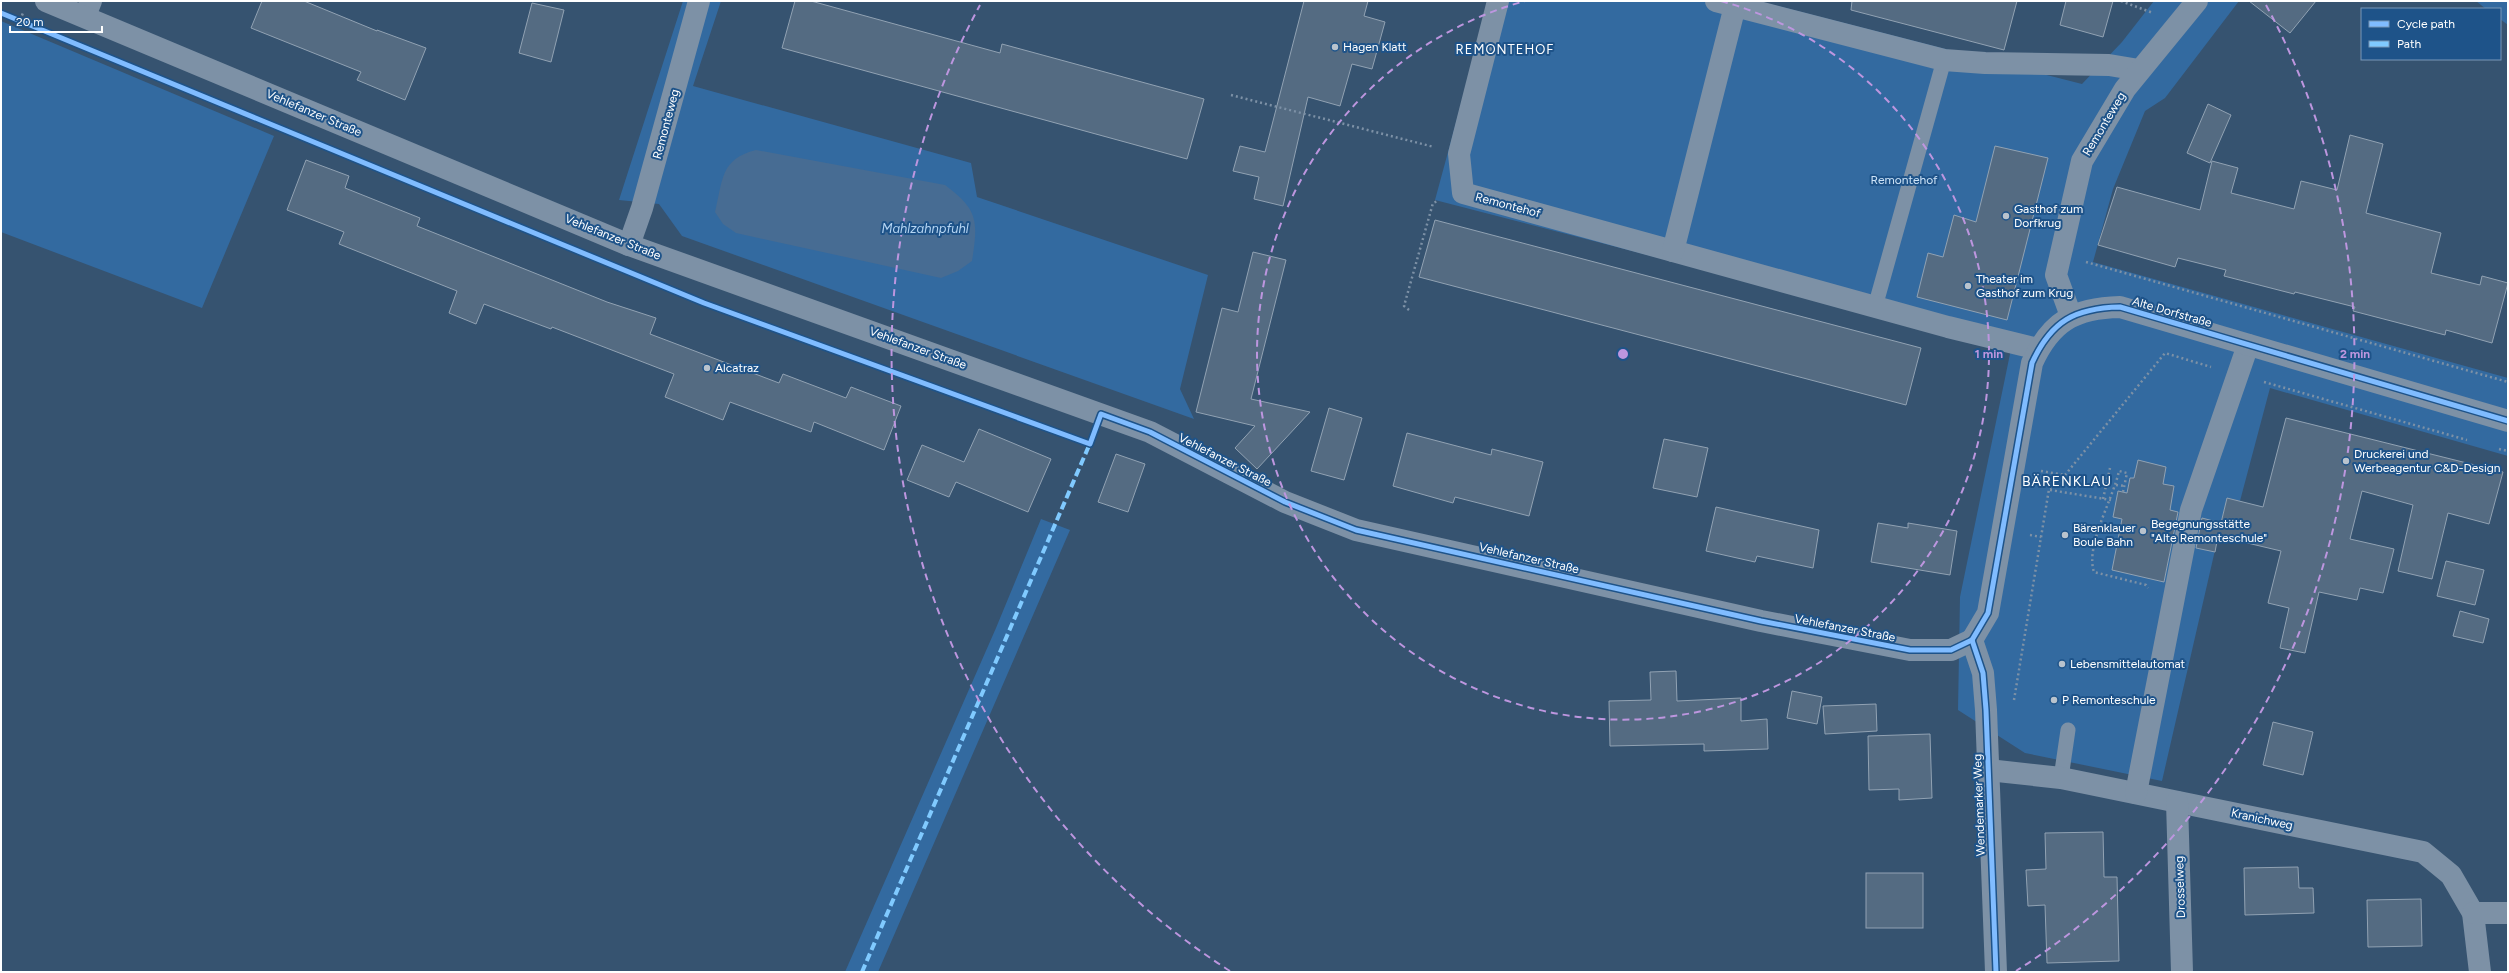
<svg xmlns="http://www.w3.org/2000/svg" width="2509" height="973" font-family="Figtree,sans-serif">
<rect width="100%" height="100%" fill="#365370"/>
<g fill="#336aa0">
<path d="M683 1H721L693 86 971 163 977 197 1208 275 1180 389 1194 419 682 236 659 204 619 200Z"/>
<path d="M1489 1H1758L2082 84 2122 42 2154 1H2239L2165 98 2145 111 2113 189 2093 262 2508 378V456L2270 388 2240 501 2227 498 2162 781 2025 753 1958 710 1960 597 2011 349 1435 200Z"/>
<path d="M2476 1H2508V25L2500 19V9H2486Z"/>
<path d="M1 21 274 136 202 308 1 232Z"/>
<path d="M1041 519 1070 530 878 972H845L996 628Z"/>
</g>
<path fill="#476c93" d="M756 150 945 185C979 210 978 222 972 261L958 271 941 278 736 233 723 224 715 212C723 180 720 159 756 150Z"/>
<g fill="#546b82" stroke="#91a2b3">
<path d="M262 1H304L377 31V30L426 48 405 100 357 80 361 72 251 28Z"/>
<path d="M795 1H811L1000 53 1002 44 1204 99 1187 159 782 48Z"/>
<path d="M1304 1H1368L1364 16 1385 22 1372 69 1352 64 1340 106 1308 97 1283 206 1254 199 1259 177 1233 171 1240 146 1265 152Z"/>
<path d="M1852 1H2017L2004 50 1851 10Z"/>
<path d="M2066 1H2113L2103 37 2060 25Z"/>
<path d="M2249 1H2316L2290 33Z"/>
<path d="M532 3 564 10 551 62 519 53Z"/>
<path d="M2208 104 2231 115 2210 163 2187 153Z"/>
<path d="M2350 135 2383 144 2366 213 2441 233 2431 273 2480 285 2482 276 2508 283 2492 343 2446 330 2445 335 2353 311 2355 307 2295 292 2294 294 2224 276 2226 270 2178 258 2175 267 2098 245 2117 187 2200 210 2212 161 2238 168 2231 193 2294 209 2301 181 2337 190Z"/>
<path d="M1995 146 2048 158 2007 320 1917 297 1928 253 1943 257 1954 215 1976 222Z"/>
<path d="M306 160 349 176 345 188 420 218 417 226 607 302 656 318 650 334 779 383 783 374 846 398 851 387 901 406 884 450 814 422 811 432 730 402 723 420 665 397 674 374 552 327 551 329 484 304 476 324 449 313 457 291 339 244 344 232 287 210Z"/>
<path d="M1435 220 1921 348 1906 405 1419 277Z"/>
<path d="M1253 252 1286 260 1251 399 1310 412 1257 469 1235 448 1255 426 1196 412 1222 308 1238 312Z"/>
<path d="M1329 408 1362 418 1344 480 1311 471Z"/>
<path d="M2286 418 2503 472 2489 524 2448 513 2432 579 2398 571 2413 505 2362 491 2350 539 2394 549 2383 593 2360 588 2357 600 2319 592 2305 653 2280 648 2289 608 2268 603 2281 551 2218 536 2215 552 2196 548 2202 518 2221 523 2227 498 2263 507Z"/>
<path d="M979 429 1051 459 1028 512 956 482 949 497 907 480 922 445 964 462Z"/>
<path d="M1407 433 1491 455 1492 449 1543 462 1529 516 1455 497 1453 503 1393 486Z"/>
<path d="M1664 439 1708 448 1697 497 1653 488Z"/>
<path d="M1116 454 1145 464 1128 512 1098 502Z"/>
<path d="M2138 460 2166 467 2163 484 2174 486 2170 510 2178 512 2164 582 2112 570 2122 519 2113 517 2118 491 2127 493 2130 478H2134Z"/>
<path d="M1716 507 1819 530 1813 568 1757 556 1755 562 1706 551Z"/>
<path d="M1878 523 1908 528V523L1957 531 1950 575 1871 562Z"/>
<path d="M2446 561 2484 570 2475 605 2437 596Z"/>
<path d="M2460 611 2489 619 2483 643 2453 636Z"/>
<path d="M1676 671 1677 701 1741 698V721L1767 719 1768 749 1704 751V744L1610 746 1609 701 1651 700 1650 672Z"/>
<path d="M1792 691 1822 697 1817 724 1787 718Z"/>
<path d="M1876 704 1877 731 1825 734 1823 706Z"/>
<path d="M2273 722 2313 732 2303 775 2263 765Z"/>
<path d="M1930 734 1932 798 1899 800V789L1869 790 1868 736Z"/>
<path d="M2103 832 2104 877H2117L2119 961 2047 963 2045 905 2028 906 2026 870 2046 869 2045 833Z"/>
<path d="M2298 867 2299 888H2313L2314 913 2245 915 2244 868Z"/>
<rect x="1866" y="873" width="57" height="55"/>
<path d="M2421 899 2422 946 2368 947 2367 900Z"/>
</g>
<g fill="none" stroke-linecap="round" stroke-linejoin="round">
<g stroke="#7d91a6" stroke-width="2.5" stroke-dasharray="2 3" stroke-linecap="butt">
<path d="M2121 1 2153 13"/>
<path d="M20 20 23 13"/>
<path d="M1231 95 1434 147"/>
<path d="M2035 210 2043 213"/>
<path d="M2086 262 2508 382"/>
<path d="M1409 310 1404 306 1433 203 1438 201"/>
<path d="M2264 382 2467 440"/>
<path d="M2499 449 2508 451"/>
<path d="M2041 471 2065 475"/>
<path d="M2116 485 2125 486"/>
<path d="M2050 490 2111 500"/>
<path d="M2123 492 2127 473 2119 471C2113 499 2085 546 2094 572L2146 585 2148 588"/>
<path d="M2103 499 2110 468"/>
<path d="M2030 535 2041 537"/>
<path d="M2014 700 2049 489 2065 475 2165 353 2211 367"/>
</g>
<g stroke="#7d91a6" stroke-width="15">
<path d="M1875 307 1944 60"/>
<path d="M2061 778 2068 730"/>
</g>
<g stroke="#7d91a6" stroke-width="22">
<path d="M1498 1 1459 154 1463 193 1948 327 2038 349"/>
<path d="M1716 1 1944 60 1985 63 2109 65 2139 70"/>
<path d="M85 16 91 1"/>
<path d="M629 245 642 208 699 1"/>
<path d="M1673 251 1735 6"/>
<path d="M2071 316 2056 275 2082 161 2125 89 2197 1"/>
<path d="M1988 770 2061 778 2423 852 2451 875 2473 913 2480 972"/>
<path d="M2136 793 2191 510 2248 345"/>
<path d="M2177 802 2182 972"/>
<path d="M2473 913H2508"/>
</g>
<g stroke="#7d91a6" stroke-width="22">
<path d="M46 1 629 245 1150 432 1285 502 1356 530 1761 621 1910 650H1951L1972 640"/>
<path d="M1972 640 1988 613 2032 363C2051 321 2075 308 2120 307L2508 421"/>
<path d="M1972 640 1983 673 1986 710 1996 972"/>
</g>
<path stroke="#80caff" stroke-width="4" stroke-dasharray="8 4" stroke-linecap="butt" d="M862 972 1091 441"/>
<g stroke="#1e5389" stroke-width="8">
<g id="cycleway">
<path d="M1 13 704 303 1090 444 1101 414 1150 432 1285 502 1356 530 1761 621 1910 650H1951L1972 640"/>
<path d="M1972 640 1988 613 2032 363C2051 321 2075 308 2120 307L2508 421"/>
<path d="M1972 640 1983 673 1986 710 1996 972"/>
</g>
</g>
<use href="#cycleway" stroke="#80bcff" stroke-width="5"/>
</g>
<g fill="none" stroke="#bd96df" stroke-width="2" stroke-dasharray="7 5">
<path d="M1721 1A366 366 0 1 1 1525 1"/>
<path d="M1230 971A732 732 0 0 1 980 5M2266 5A732 732 0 0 1 2016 971"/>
</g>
<g fill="#b9c3cd" stroke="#1e5389" stroke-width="1.5">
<circle cx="1335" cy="47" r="4"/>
<circle cx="2006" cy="216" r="4"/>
<circle cx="1968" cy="286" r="4"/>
<circle cx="707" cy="368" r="4"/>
<circle cx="2346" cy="461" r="4"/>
<circle cx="2143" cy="531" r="4"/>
<circle cx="2065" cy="535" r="4"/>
<circle cx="2062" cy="664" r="4"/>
<circle cx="2054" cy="700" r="4"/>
</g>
<g text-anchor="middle" stroke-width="4" stroke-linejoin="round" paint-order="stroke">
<g font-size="12" fill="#fff" stroke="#1e5389" text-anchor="start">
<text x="1343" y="51">Hagen Klatt</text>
<text x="2014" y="213">Gasthof zum<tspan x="2014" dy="14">Dorfkrug</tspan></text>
<text x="1976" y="283">Theater im<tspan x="1976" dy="14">Gasthof zum Krug</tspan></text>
<text x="715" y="372">Alcatraz</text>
<text x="2354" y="458">Druckerei und<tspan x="2354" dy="14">Werbeagentur C&amp;D-Design</tspan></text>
<text x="2151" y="528">Begegnungsstätte<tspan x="2151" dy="14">"Alte Remonteschule"</tspan></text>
<text x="2073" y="532">Bärenklauer<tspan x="2073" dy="14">Boule Bahn</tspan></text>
<text x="2070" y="668">Lebensmittelautomat</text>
<text x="2062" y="704">P Remonteschule</text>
</g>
<g font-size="12" fill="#fff" stroke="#1e5389">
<text transform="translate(314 113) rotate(23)" y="4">Vehlefanzer Straße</text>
<text transform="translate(666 124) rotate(-75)" y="4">Remonteweg</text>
<text transform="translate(2104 124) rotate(-59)" y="4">Remonteweg</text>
<text transform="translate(1508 205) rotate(15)" y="4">Remontehof</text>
<text transform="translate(613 237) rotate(22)" y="4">Vehlefanzer Straße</text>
<text transform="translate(2172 312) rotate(16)" y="4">Alte Dorfstraße</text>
<text transform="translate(918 348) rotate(20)" y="4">Vehlefanzer Straße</text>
<text transform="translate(1225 460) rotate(27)" y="4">Vehlefanzer Straße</text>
<text transform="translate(1529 558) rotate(13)" y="4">Vehlefanzer Straße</text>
<text transform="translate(1845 628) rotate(11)" y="4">Vehlefanzer Straße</text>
<text transform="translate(1979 805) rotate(-92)" y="4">Wendemarker Weg</text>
<text transform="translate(2262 819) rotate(12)" y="4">Kranichweg</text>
<text transform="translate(2180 887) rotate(-92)" y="4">Drosselweg</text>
</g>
<g font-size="12" fill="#cee4f8" stroke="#1e5389">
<text x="1904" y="184">Remontehof</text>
</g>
<g font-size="13" letter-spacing="1" fill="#fff" stroke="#1e5389">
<text x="1505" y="54">REMONTEHOF</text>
</g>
<g font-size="13" font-style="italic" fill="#b5d5f3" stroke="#1e5389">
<text x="925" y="233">Mahlzahnpfuhl</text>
</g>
<g font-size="14" letter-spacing="1" fill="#fff" stroke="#1e5389">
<text x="2067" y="486">BÄRENKLAU</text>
</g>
</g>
<circle cx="1623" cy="354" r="6" fill="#bd96df" stroke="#1e5389" stroke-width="2"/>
<g font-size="12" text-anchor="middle" font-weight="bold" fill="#bd96df" stroke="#1e5389" stroke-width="4" stroke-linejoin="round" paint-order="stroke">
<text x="1989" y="358">1 min</text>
<text x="2355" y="358">2 min</text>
</g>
<rect width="2509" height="973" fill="none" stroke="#ffffff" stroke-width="4"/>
<rect x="2361" y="8" width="140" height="52" fill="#1e5389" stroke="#7898b8"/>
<rect x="2369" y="21" width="20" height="6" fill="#80bcff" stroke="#7898b8"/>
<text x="2397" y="28" font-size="12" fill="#ffffff">Cycle path</text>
<rect x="2369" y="41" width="20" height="6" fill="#80caff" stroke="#7898b8"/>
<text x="2397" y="48" font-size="12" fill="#ffffff">Path</text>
<path d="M10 26v6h92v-6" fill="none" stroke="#ffffff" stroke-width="2"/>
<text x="16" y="26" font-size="12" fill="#ffffff" stroke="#1e5389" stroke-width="3" paint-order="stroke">20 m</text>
</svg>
